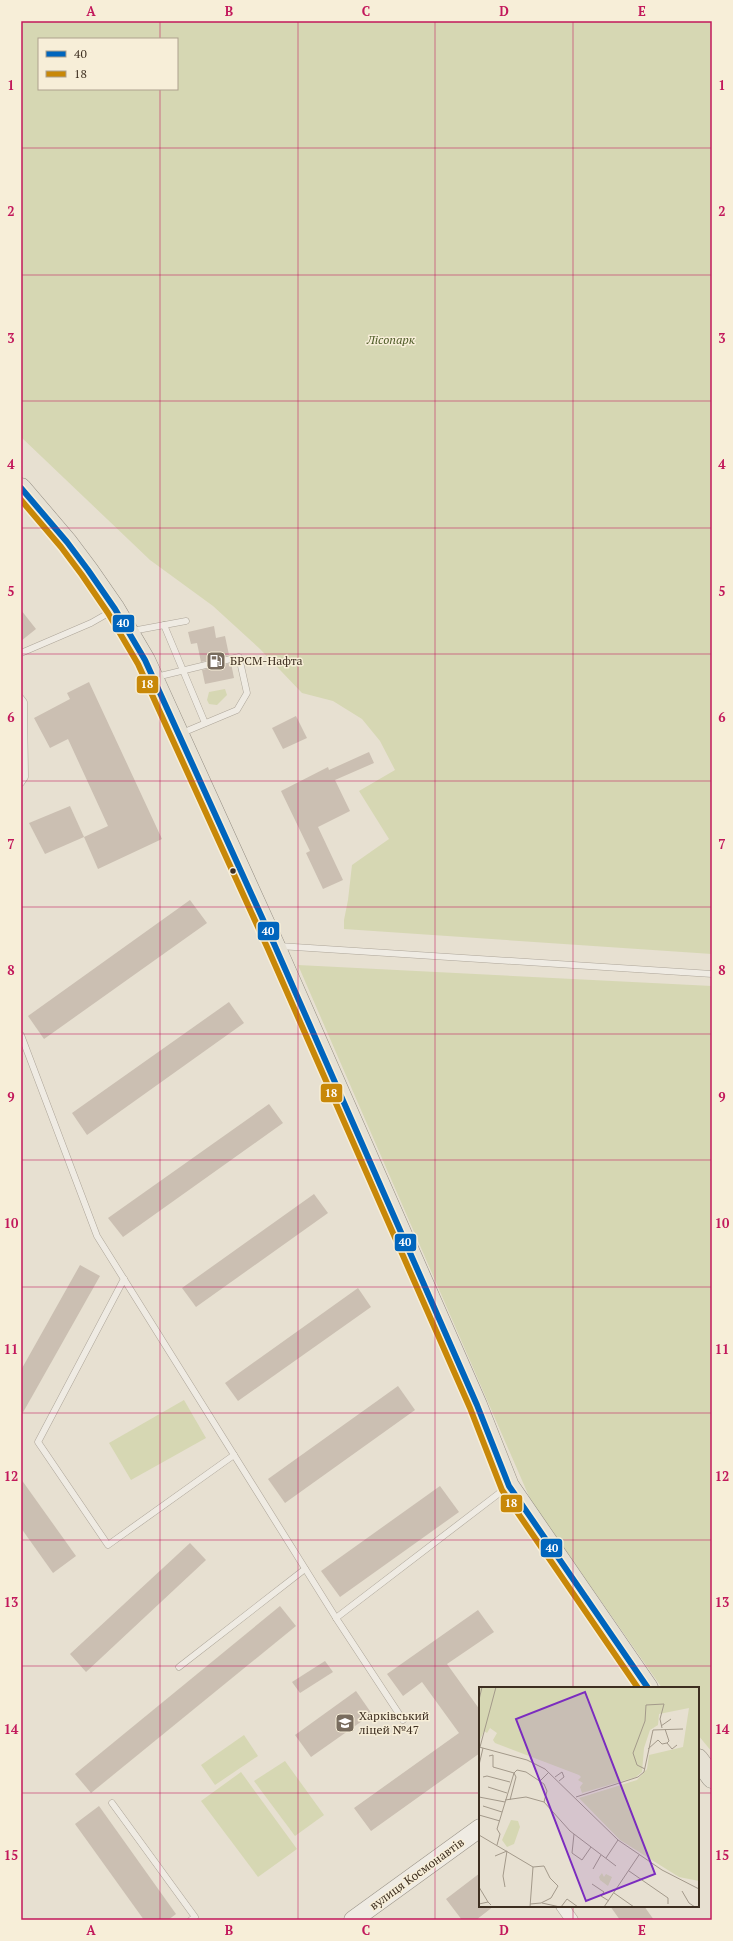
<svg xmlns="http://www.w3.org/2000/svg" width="733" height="1941" font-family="'PT Serif',serif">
<rect width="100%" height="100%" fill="#e7e0d1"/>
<g fill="#d6d7b3" fill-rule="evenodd">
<path d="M21 21H712V954L344 929V920L348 900 352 865 389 839 359 791 395 770 380 741 362 719 333 701 302 693 260 649 213 606 150 560 21 437ZM39 39H177V89H39Z"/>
<path d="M225 689 227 695 217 705 209 704 207 700 209 692Z"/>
<path d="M298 965 712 986V1752L698 1735V1688H662L531 1501Z"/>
<path d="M184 1400 206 1438 131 1480 109 1443Z"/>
<path d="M244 1735 258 1756 215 1785 201 1765Z"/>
<path d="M285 1761 324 1815 295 1836 254 1781Z"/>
<path d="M241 1772 297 1849 258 1877 201 1801Z"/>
</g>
<g fill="#cbbfb2">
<path d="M21 610 36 629 21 641Z"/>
<path d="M214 626 216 638 225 636 229 655 201 662 197 643 191 644 188 632Z"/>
<path d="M231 663 234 678 205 684 202 670Z"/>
<path d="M89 682 162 839 98 869 84 837 108 826 68 739 50 748 34 718 70 699 67 693Z"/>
<path d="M296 716 307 738 283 749 272 728Z"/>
<path d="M369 752 374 763 335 780 350 811 318 827 343 880 323 889 306 853 310 851 281 791 328 767 329 770Z"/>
<path d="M70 806 84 837 45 854 29 823Z"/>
<path d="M190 900 207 923 44 1039 28 1016Z"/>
<path d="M229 1002 244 1023 87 1135 72 1113Z"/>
<path d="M269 1104 283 1123 123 1237 108 1218Z"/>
<path d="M314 1194 328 1213 196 1307 182 1288Z"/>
<path d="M80 1265 100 1276 21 1416V1370Z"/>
<path d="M358 1288 371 1307 238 1401 225 1383Z"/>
<path d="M398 1386 415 1410 285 1503 268 1479Z"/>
<path d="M21 1479 76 1556 53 1573 21 1528Z"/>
<path d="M440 1486 459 1512 340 1597 321 1571Z"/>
<path d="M190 1543 206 1560 86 1672 70 1654Z"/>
<path d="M280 1606 296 1626 91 1793 75 1774Z"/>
<path d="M478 1610 494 1632 447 1664 480 1710V1753L371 1831 354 1808 459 1733 422 1682 403 1696 387 1674Z"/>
<path d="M325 1661 333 1672 300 1693 292 1682Z"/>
<path d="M356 1691 372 1714 311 1757 295 1735Z"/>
<path d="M99 1806 176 1914 168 1920H144L75 1824Z"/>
<path d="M480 1873V1906H494L476 1920H462L446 1899Z"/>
<path d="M610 1906H644L654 1920H620Z"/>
</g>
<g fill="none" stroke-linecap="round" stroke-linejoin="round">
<g stroke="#ada599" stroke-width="7">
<g id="lane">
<path d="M164 625 205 723"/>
<path d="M132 631 186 621"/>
<path d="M21 653 91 623 112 611"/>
<path d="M156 677 239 657 247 693 237 710 182 733"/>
<path d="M21 698 24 702 25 777 21 783"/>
<path d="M279 946 712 974"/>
<path d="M21 1035 97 1236 336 1618 403 1720"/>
<path d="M124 1279 38 1442 108 1545 234 1455"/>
<path d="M336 1618 506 1488"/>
<path d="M179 1667 305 1569"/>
<path d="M112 1803 195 1917 191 1920"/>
</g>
</g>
<g stroke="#ada599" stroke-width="13">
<path id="street" d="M562 1906 572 1920"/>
</g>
<g stroke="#9c958a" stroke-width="19">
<path id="secondary" d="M353 1920 480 1828"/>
</g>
<g stroke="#928b80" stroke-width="21">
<g id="primary">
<path d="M21 488 67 542 88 570 115 609 145 660 275 946 477 1405 509 1486 648 1688"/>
<path d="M698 1759 712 1778"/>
</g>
</g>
<use href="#lane" stroke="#efebe3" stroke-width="6"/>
<use href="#street" stroke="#efebe3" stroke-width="12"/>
<use href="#secondary" stroke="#efebe3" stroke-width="18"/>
<use href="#primary" stroke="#e6e1d4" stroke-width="20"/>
<g stroke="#f7eed8" stroke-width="9">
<path id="bus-1" d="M21 488 67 542 88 570 115 609 145 660 275 946 477 1405 509 1486 648 1688"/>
</g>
<g stroke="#f7eed8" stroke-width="9">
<path id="bus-2" d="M21 500 61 547 82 575 108 613 138 664 268 949 470 1408 502 1490 638 1688"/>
</g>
<use href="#bus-1" stroke="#0065bd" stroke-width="6"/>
<use href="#bus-2" stroke="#c88808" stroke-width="6"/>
</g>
<path fill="none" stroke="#c2185b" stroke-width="1" stroke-opacity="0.55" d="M160 21V39M298 21V1920M435 21V1920M573 21V1688M160 89V1920M21 148H712M21 275H712M21 401H712M21 528H712M21 654H712M21 781H712M21 907H712M21 1034H712M21 1160H712M21 1287H712M21 1413H712M21 1540H712M21 1666H712M21 1793H480M698 1793H712M573 1906V1920"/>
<defs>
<g id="fuel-square" transform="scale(1)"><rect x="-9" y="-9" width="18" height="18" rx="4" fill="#786c5e" stroke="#f7eed8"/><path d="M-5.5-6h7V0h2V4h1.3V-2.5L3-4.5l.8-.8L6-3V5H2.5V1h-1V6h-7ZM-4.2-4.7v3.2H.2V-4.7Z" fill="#fff"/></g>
<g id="school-square" transform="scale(1)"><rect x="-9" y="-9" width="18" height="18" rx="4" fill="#786c5e" stroke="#f7eed8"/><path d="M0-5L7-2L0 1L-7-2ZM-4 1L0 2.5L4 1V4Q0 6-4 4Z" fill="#fff"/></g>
</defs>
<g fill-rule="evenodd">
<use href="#fuel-square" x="216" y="661"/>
<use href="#school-square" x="345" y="1723"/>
</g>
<circle fill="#3d2e20" stroke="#f7eed8" stroke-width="1.5" cx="233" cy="871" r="3.5"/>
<g text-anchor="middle" stroke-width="3" stroke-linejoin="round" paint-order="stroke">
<g font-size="12" font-style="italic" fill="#4d5a26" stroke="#f7eed8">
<text x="391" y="344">Лісопарк</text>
</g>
<g font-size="12" fill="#3d2e20" stroke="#f7eed8" text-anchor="start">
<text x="230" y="665">БРСМ-Нафта</text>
<text x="359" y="1720">Харківський<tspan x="359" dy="14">ліцей №47</tspan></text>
</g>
<g font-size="12" fill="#3d2e20" stroke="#f7eed8">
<text transform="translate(417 1874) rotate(-36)" y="4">вулиця Космонавтів</text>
</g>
</g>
<g transform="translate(479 1687)">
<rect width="220" height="220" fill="#e7e0d1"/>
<path d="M0 0H220V194L200 190 141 153 100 111 158 93 168 82 170 68 204 60 210 21 180 27 179 38 171 43 165 61 163 85 157 90 103 106 101 100 104 96 99 93 102 90 100 88 16 56 14 53 18 46 11 41 8 46 5 44 0 55ZM32 133 39 134 41 140 35 157 28 160 23 153ZM123 186 125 190 127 187 133 190 129 199 121 193 120 190Z" fill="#d6d7b3"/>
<path fill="none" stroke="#a3998a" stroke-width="1" d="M0 13 3 0M182 39 192 32M186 42 190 54 188 56M0 60 48 73 66 82 139 153 183 183 220 202M1 60 17 0M169 62 179 53 183 57 188 56 193 62 198 58M10 69 14 68V80L35 86 37 90 31 113M0 78 4 61M166 82 158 78 154 66 166 34 167 18 185 17 181 32 183 41M4 90 8 89 31 95M76 90 83 85 85 90 80 94M61 94 70 85M9 100 28 106M0 110 26 115M97 110 159 90 165 85 174 43 204 42M26 113 47 110 65 115 91 144 137 179M4 119 23 125M0 128 21 134M95 147 93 166 103 173 112 160M0 148 54 180 51 220M18 158 21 147 18 142 35 86 38 83 47 85 65 97 68 104 65 115M16 169 28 164 24 189 26 200M127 171 139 153M114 182 122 168M150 184 189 211V217M113 197 125 205 122 209 130 214M0 200 9 215M203 204 210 216 216 220M135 206 155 220M63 216 81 220M0 217 9 215 12 218M51 217 62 216 72 211 79 199 71 191 65 179 54 180M30 220H48M82 220 88 212 99 220M125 220 160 168"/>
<path fill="#7b2cbf" fill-opacity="0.15" stroke="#7b2cbf" stroke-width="2" d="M106 5 176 187 107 214 37 32Z"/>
<rect width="220" height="220" fill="none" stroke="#3d2e20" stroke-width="2"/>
</g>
<g stroke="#f7eed8" stroke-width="1.5">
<rect x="112" y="614" width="23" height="19" rx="4" fill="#0065bd"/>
<rect x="136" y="675" width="23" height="19" rx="4" fill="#c88808"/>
<rect x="257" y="921" width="23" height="20" rx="4" fill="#0065bd"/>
<rect x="320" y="1083" width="23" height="20" rx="4" fill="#c88808"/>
<rect x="394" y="1233" width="23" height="19" rx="4" fill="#0065bd"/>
<rect x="500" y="1494" width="23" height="19" rx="4" fill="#c88808"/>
<rect x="540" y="1538" width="23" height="20" rx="4" fill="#0065bd"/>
</g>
<g font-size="11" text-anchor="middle" font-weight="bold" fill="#fff">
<text x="123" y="627">40</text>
<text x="147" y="688">18</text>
<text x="268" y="935">40</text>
<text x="331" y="1097">18</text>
<text x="405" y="1246">40</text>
<text x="511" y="1507">18</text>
<text x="552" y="1552">40</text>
</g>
<rect width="733" height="1941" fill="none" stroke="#f7eed8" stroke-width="44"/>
<rect x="38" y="38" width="140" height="52" fill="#f7eed8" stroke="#ada18e"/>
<rect x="46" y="51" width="20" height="6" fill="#0065bd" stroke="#ada18e"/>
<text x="74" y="58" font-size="12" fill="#3d2e20">40</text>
<rect x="46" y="71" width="20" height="6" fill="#c88808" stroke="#ada18e"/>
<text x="74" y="78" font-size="12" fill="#3d2e20">18</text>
<rect x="22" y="22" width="689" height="1897" fill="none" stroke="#c2185b" stroke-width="1.5"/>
<g font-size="13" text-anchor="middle" font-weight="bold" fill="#c2185b">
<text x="91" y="16">A</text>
<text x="229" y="16">B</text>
<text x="366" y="16">C</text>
<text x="504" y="16">D</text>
<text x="642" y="16">E</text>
<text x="11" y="90">1</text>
<text x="722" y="90">1</text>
<text x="11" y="216">2</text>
<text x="722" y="216">2</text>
<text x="11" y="343">3</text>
<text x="722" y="343">3</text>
<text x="11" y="469">4</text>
<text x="722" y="469">4</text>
<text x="11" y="596">5</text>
<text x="722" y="596">5</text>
<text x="11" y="722">6</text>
<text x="722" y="722">6</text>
<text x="11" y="849">7</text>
<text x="722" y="849">7</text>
<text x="11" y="975">8</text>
<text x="722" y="975">8</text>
<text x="11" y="1102">9</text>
<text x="722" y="1102">9</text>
<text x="11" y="1228">10</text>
<text x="722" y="1228">10</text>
<text x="11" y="1354">11</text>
<text x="722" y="1354">11</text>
<text x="11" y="1481">12</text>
<text x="722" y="1481">12</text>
<text x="11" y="1607">13</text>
<text x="722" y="1607">13</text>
<text x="11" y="1734">14</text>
<text x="722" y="1734">14</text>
<text x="11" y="1860">15</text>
<text x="722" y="1860">15</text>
<text x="91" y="1935">A</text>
<text x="229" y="1935">B</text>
<text x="366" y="1935">C</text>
<text x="504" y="1935">D</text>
<text x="642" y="1935">E</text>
</g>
</svg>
